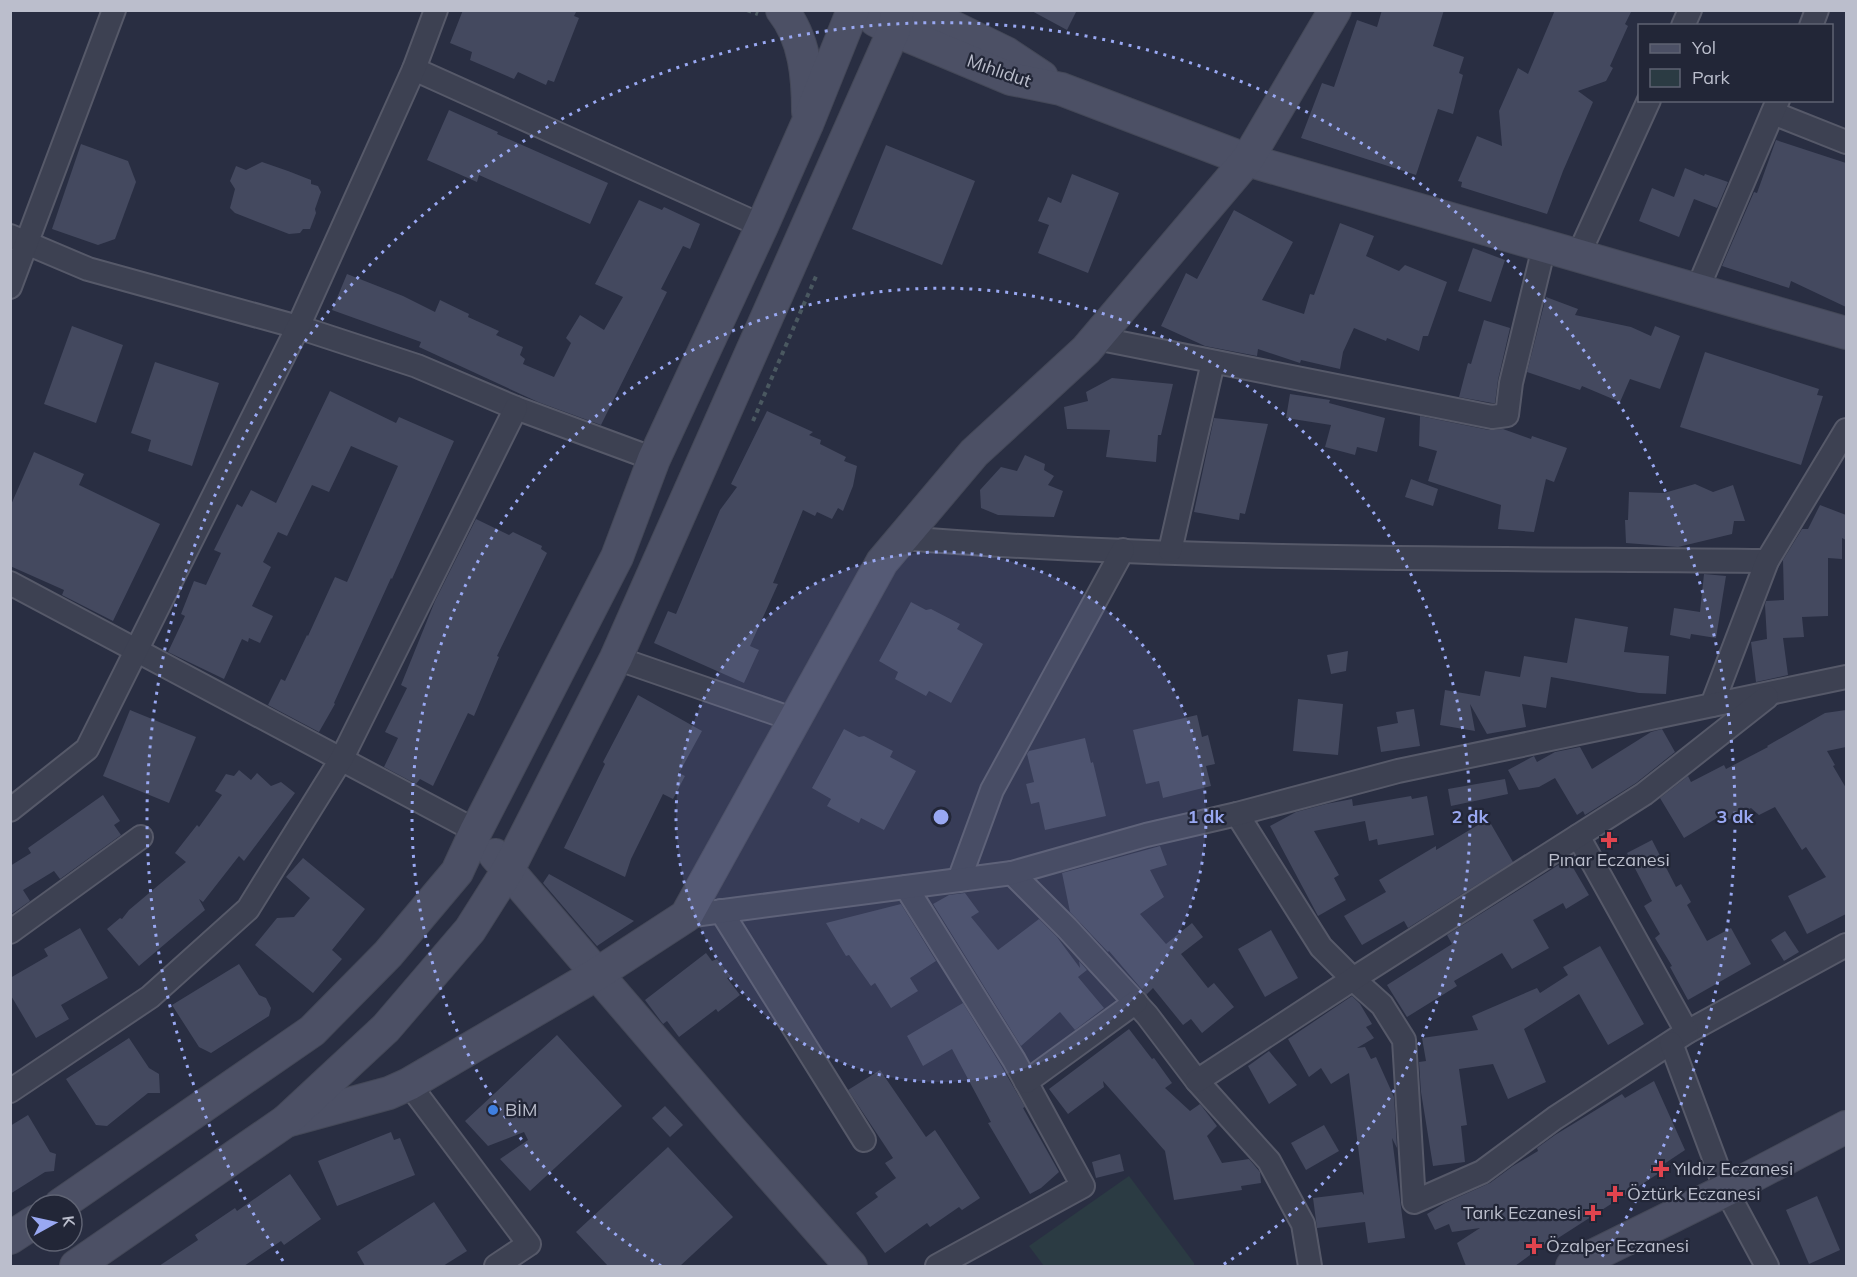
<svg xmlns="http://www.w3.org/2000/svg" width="1857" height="1277" font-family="Mulish,sans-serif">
<rect width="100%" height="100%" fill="#292e42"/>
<path fill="#2b3b43" d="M1129 1176 1194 1263V1266H1044L1029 1246Z"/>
<g fill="#44495f">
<path d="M463 10H577L574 16 579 18 554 82 548 80 546 85 518 72 514 79 470 60 472 52 450 43Z"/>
<path d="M1030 10H1077L1067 30Z"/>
<path d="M1382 10H1444L1433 46 1464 57 1459 73 1463 75 1453 114 1438 109 1416 175 1301 138 1322 83 1334 87 1357 20 1377 27Z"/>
<path d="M1555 10H1632L1625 24 1628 26 1610 66 1613 68 1606 81 1578 91 1593 102 1563 171 1547 214 1461 187 1462 182 1458 181 1477 136 1502 146 1499 111 1518 68 1528 74Z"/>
<path d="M449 110 498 132 497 134 608 183 590 224 479 175 477 182 427 160Z"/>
<path d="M1776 140 1846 163V307L1791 281 1789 288 1722 266 1754 192 1757 193Z"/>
<path d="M81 144 128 161 136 182 115 239 98 245 52 229Z"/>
<path d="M886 145 975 181 942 265 852 229Z"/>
<path d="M262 162 288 171 311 180V184L318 186 321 192 315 209 316 213 310 229H303L300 233 289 234 235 213 230 208 235 189 230 181 236 166 246 170Z"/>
<path d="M1685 168 1704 176 1705 174 1728 182 1717 208 1694 199 1679 237 1639 221 1652 188 1674 197Z"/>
<path d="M1072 174 1119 193 1088 273 1038 253 1049 225 1038 221 1048 197 1061 203Z"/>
<path d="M639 200 662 210 664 207 700 224 690 249 683 246 661 289 667 292 601 425 538 402 419 347 421 342 332 310 347 274 403 296 435 312 440 300 469 314 468 317 499 331 496 335 523 347 520 355 525 359 523 364 554 377 571 343 566 338 580 315 604 330 623 297 595 284Z"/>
<path d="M1234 210 1293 242 1262 300 1304 314 1310 294 1314 295 1340 223 1374 236 1366 256 1399 271 1405 265 1447 282 1428 336H1423L1419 351 1387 338 1386 341 1354 328 1343 352 1340 369 1301 360 1300 363 1258 349 1257 356 1205 346 1161 326 1186 273 1197 279Z"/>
<path d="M1473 248 1505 260 1491 302 1458 291Z"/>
<path d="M1546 297 1578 309 1575 315 1631 327 1651 336 1655 326 1680 336 1660 389 1630 379 1620 402 1582 386 1580 390 1527 372Z"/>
<path d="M1484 320 1510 328 1498 380 1495 403H1492L1459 397 1468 363 1471 364Z"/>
<path d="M72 326 123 345 96 423 44 404Z"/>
<path d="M1705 352 1819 389 1817 395 1823 396 1801 465 1680 427Z"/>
<path d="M155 362 219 383 192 466 148 451 151 440 131 433Z"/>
<path d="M1112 378 1173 384 1161 435H1158L1156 462 1106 457 1110 430 1067 429 1064 407 1088 401 1086 392Z"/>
<path d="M330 391 396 423 399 417 454 441 392 579 391 578 334 703 335 704 319 732 268 705 281 679 285 681 307 635 308 636 335 577 347 582 398 466 351 446 329 492 312 485 287 536 278 532 263 562 271 567 252 606 273 616 260 643 249 638 248 642 242 639 224 679 168 652 185 616 181 614 194 581 206 585 221 553 214 550 237 504 242 507 251 490 276 503Z"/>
<path d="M1290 394 1330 400 1329 403 1385 418 1377 452 1357 447 1355 455 1325 447 1331 425 1286 418Z"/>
<path d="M767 411 813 432 809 435 821 440 820 444 846 457 844 461 857 466 853 486 843 511 838 508 832 519 817 512 815 516 803 510 773 583 778 584 750 646 759 650 744 683 654 643 668 611 676 614 720 510 737 487 731 484Z"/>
<path d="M1420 416 1489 430 1503 429 1531 439 1532 436 1567 448 1554 482 1546 479 1534 532 1498 529 1501 505 1428 481 1437 451 1419 446Z"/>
<path d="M1214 418 1268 424 1245 514 1240 513 1239 520 1194 512Z"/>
<path d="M34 452 84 474 79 485 160 524 113 621 62 595 64 590 10 566V507Z"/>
<path d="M1025 455 1045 464 1044 470 1054 476 1048 485 1063 491 1054 517 998 515 981 508 980 490 1001 467 1017 471Z"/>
<path d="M1411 479 1438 489 1433 506 1405 497Z"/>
<path d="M1695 484 1713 492 1733 485 1745 521H1734L1732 534 1678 547 1626 543 1625 520H1628L1629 492 1664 493Z"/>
<path d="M1820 505 1846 515V540L1842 538V559L1828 558V616L1802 617 1804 637 1783 638 1788 675 1756 682 1751 642 1767 639 1765 605 1766 601 1784 600 1783 560 1802 529H1808Z"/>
<path d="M476 519 509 535 513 532 542 546 541 549 547 553 497 656 499 657 474 716 468 713 433 786 420 779 416 784 384 767 398 738 385 732 407 688 401 685 435 601Z"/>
<path d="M1704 574 1726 576 1716 638 1691 634 1690 639 1670 635 1674 608 1700 612Z"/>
<path d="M911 602 926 610 931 609 960 624 957 629 983 644 951 703 929 691 926 696 895 679 898 672 879 661Z"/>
<path d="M1575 618 1628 627 1624 652 1669 656 1666 694 1639 693 1551 677 1546 708 1522 704 1526 727 1487 734 1470 704 1475 731 1440 725 1445 690 1480 696 1485 671 1520 677 1524 656 1567 663Z"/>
<path d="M1348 651 1346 671 1331 674 1327 655Z"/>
<path d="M638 695 702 731 679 773 685 776 673 799 663 794 631 859 625 877 564 848 605 764 603 762Z"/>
<path d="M1298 699 1343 704 1338 755 1293 751Z"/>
<path d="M1414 709 1420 746 1381 752 1377 727 1398 723 1396 712Z"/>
<path d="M130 710 196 737 169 803 103 776Z"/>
<path d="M1846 710V747L1827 751 1835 765 1833 766 1846 788V914L1807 934 1788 896 1826 877 1806 847 1802 850 1775 807 1759 815 1751 808 1720 824 1717 818 1684 838 1660 798 1688 776 1691 782 1724 765 1726 769 1768 747 1767 746 1825 713Z"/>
<path d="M1197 715 1202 737 1208 735 1215 764 1206 766 1211 786 1163 798 1159 781 1146 784 1133 730Z"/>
<path d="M844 729 859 737 864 736 893 751 890 757 916 771 884 830 861 818 859 823 827 806 831 799 812 788Z"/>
<path d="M1662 729 1675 752 1636 783 1585 815 1583 811 1577 815 1555 778 1539 787 1519 790 1508 770 1532 757 1534 756 1537 762 1555 752 1580 747 1592 769 1651 732Z"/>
<path d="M1085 738 1091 763 1093 762 1106 816 1045 830 1039 802 1031 804 1026 784 1034 782 1027 754 1029 751Z"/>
<path d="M239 770 251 780 257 773 271 786 281 782 295 793 244 861 239 856 203 902 199 899 205 910 139 966 107 929 120 918 122 919 129 910 186 862 175 853 197 825 199 827 222 795 215 791 226 774 234 776Z"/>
<path d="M1505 779 1508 794 1451 806 1448 789Z"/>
<path d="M103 795 120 821 114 825 121 835 60 879 54 871 23 890 30 901 10 915V866L31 853 28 848Z"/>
<path d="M1411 796 1412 799 1427 796 1434 835 1378 845 1377 839 1369 841 1365 821 1314 831 1339 875 1334 878 1346 900 1318 916 1270 826 1296 812 1326 804 1352 799 1353 806Z"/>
<path d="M1488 819 1513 862 1408 928 1404 921 1362 945 1344 916 1386 892 1379 880 1436 846V850Z"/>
<path d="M1652 840 1676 887 1681 884 1691 902 1687 905 1707 941 1731 928 1751 964 1688 1000 1670 967 1672 966 1655 938 1660 934 1644 906 1652 901 1627 853Z"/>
<path d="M1160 846 1167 865 1150 870 1164 897 1140 914 1166 944 1192 923 1203 937 1181 954 1208 988 1214 983 1234 1007 1202 1033 1191 1019 1183 1025 1153 988 1147 994 1145 993 1109 951 1108 952 1070 912 1062 873Z"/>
<path d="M303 858 365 909 332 950 342 959 313 993 255 945 277 918 294 917 310 898 286 877Z"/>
<path d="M1568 859 1589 895 1566 909 1563 903 1533 920 1549 948 1512 969 1502 953 1454 981 1457 986 1407 1017 1387 985 1452 944 1447 935Z"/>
<path d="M549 874 634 921 597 946 543 883Z"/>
<path d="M965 893 979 912 971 917 998 950 1039 919 1057 937 1080 968 1079 961 1087 970 1078 977 1104 1008 1075 1030 1060 1012 1021 1046 933 904 949 895Z"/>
<path d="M901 904 936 961 910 978 918 991 891 1008 875 983 871 986 849 955 846 956 826 923Z"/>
<path d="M80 928 108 978 61 1005 69 1019 36 1038 10 994V978L48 956 44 949Z"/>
<path d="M1271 930 1298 978 1265 997 1238 949Z"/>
<path d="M1785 931 1799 952 1784 961 1771 940Z"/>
<path d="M1600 946 1644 1024 1608 1045 1579 994 1524 1029 1546 1082 1508 1099 1493 1064 1459 1069 1467 1125 1461 1126 1465 1162 1433 1166 1421 1092 1419 1062 1426 1061 1422 1038 1478 1030 1472 1016 1537 988 1540 993 1568 975 1563 967Z"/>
<path d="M706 953 712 961 717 959 731 977 727 978 740 995 718 1012 716 1009 679 1037 667 1021 663 1024 645 1000Z"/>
<path d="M239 964 259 995 266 998 271 1008 269 1016 211 1053 199 1047 172 1005Z"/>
<path d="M1352 996 1360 1004 1372 1024 1366 1027 1374 1038 1357 1048 1365 1047 1371 1059 1376 1057 1394 1097 1397 1148 1392 1138 1405 1238 1368 1243 1365 1222 1317 1228 1313 1198 1362 1192 1364 1195 1349 1073 1331 1084 1321 1068 1309 1077 1288 1039Z"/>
<path d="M963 1003 1002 1067 1025 1107 1023 1108 1059 1172 1041 1188 1030 1194 988 1123 991 1122 952 1049 923 1066 907 1036Z"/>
<path d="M1129 1029 1152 1059 1154 1058 1172 1083 1165 1088 1190 1111 1200 1104 1217 1126 1207 1136 1222 1163 1249 1159 1260 1172 1261 1183 1241 1186 1242 1190 1174 1200 1165 1151 1103 1081 1104 1087 1068 1114 1049 1089Z"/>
<path d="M557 1035 622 1106 530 1191 500 1159 528 1140 524 1132 488 1146 465 1121Z"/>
<path d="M129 1038 149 1068 159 1074 160 1093H148L107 1126 96 1125 66 1079Z"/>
<path d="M1269 1051 1297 1085 1269 1104 1248 1066Z"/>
<path d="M880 1070 926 1137 935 1130 980 1198 962 1210 959 1207 930 1227 927 1223 885 1253 856 1213 878 1197 875 1193 896 1178 885 1163 893 1158 848 1090Z"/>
<path d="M1654 1081 1685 1150 1664 1164 1667 1168 1552 1242 1549 1241 1515 1266H1466L1457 1243 1480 1228 1452 1232 1449 1224 1435 1230 1427 1214 1445 1203 1490 1183 1513 1166 1538 1151 1537 1148 1555 1135 1622 1094 1625 1098Z"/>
<path d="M665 1106 683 1125 670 1137 652 1118Z"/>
<path d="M28 1115 50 1152 56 1154 54 1171 45 1172 10 1194V1126Z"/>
<path d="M1324 1125 1339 1151 1306 1170 1291 1143Z"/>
<path d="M391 1132 394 1140 400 1138 415 1175 337 1206 318 1161Z"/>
<path d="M668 1147 733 1217 680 1266H608L576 1232Z"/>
<path d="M1120 1154 1124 1171 1096 1178 1092 1162Z"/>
<path d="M290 1174 321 1219 284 1245 281 1241 244 1266H159L198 1240 195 1235 235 1208 237 1211Z"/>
<path d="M1817 1196 1840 1250 1809 1264 1786 1210Z"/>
<path d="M434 1202 467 1251 443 1266H365L357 1252Z"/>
</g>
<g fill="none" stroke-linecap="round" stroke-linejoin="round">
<g stroke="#565969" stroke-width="26">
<g id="street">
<path d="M1683 26 1690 10"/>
<path d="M1811 26 1817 10"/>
<path d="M414 69 762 226"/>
<path d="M1773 113 1846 142"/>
<path d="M10 236 88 269 298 327 417 366 516 408 654 459"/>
<path d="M1578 256 1649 100"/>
<path d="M10 287 114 10"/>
<path d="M1697 290 1778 100"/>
<path d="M1096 338 1492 417 1507 415 1511 383 1544 247"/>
<path d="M902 538C1190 561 1479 558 1767 561"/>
<path d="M1170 551 1213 362"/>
<path d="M10 583 476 831"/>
<path d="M616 658 795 720"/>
<path d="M1712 705 1767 561 1846 430"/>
<path d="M10 810 87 749 298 327 414 69 436 10"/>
<path d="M1237 814 1321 947 1353 979 1382 1005 1404 1040 1414 1202 1482 1172 1555 1118 1687 1032 1846 945"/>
<path d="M1578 836 1687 1032"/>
<path d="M1012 873 1067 928 1147 1015 1197 1081 1269 1161 1303 1224 1310 1266"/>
<path d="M959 880 992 790 1123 550"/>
<path d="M906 887 1014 1060 1083 1186 937 1266"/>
<path d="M721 911 864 1140"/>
<path d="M686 916 1012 873 1146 835 1237 814 1398 771 1846 677"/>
<path d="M10 932 141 837"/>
<path d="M1671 1043 1726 1190 1767 1266"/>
<path d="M1197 1081 1353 979 1644 794 1767 697"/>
<path d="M1026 1082 1136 1002"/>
<path d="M409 1084 529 1244 496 1266"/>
<path d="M10 1091 150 997 248 909 342 758 516 408"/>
</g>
</g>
<g stroke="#444858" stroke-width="34">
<g id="secondary">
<path d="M782 10C805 39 808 77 808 112"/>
<path d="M918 10 1006 53 1042 77"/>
<path d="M875 20 894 30 1011 79 1061 89 1247 160 1846 333"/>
<path d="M495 855 730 1129 851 1266"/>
<path d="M286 1121 389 1093 409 1084 597 974 686 916 882 562 974 453 1086 350 1247 160 1335 10"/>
<path d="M60 1205 312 1031 388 954 457 872 476 831 617 557 654 459 762 226 808 122 853 10"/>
<path d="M10 1238 36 1221"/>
<path d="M76 1266 286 1121 386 1028 470 930 508 870 616 658 894 30 898 10"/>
<path d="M1572 1266 1726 1190 1846 1127"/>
</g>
</g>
<g stroke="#4a5860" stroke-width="4" stroke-dasharray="4.5 4.5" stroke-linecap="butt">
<path d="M747 10 758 14"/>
<path d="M753 421 817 274"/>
</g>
<use href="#street" stroke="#3d4152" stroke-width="22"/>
<use href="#secondary" stroke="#4c5065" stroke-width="32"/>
</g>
<circle cx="941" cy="817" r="265" fill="#99a8f2" fill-opacity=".12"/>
<g fill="none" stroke="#99a8f2" stroke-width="3" stroke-dasharray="3 6">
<circle cx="941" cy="817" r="265"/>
<path d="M661 1266A529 529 0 1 1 1221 1266"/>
<path d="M283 1261A794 794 0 1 1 1599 1261"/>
</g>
<g fill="#e0444e" stroke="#222637" stroke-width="2">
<path d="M1606 831h6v6h6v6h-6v6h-6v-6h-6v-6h6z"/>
<path d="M1658 1160h6v6h6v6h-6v6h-6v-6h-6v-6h6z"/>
<path d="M1612 1185h6v6h6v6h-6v6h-6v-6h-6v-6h6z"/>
<path d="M1590 1204h6v6h6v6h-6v6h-6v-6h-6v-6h6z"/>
<path d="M1531 1237h6v6h6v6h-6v6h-6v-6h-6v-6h6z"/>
</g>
<circle fill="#3f7fe0" stroke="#222637" stroke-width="2" cx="493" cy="1110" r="6"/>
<g text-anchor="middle" stroke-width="4.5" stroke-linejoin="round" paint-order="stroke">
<g font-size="18" fill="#bbbecc" stroke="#222637">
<text transform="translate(999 71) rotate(19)" y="6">Mıhlıdut</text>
</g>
<g font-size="18" fill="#bbbecc" stroke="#222637" text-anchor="start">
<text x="1609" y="866" text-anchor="middle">Pınar Eczanesi</text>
<text x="505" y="1116">BİM</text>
<text x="1673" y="1175">Yıldız Eczanesi</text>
<text x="1627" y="1200">Öztürk Eczanesi</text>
<text x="1581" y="1219" text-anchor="end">Tarık Eczanesi</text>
<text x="1546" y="1252">Özalper Eczanesi</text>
</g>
</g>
<circle cx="941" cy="817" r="9" fill="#99a8f2" stroke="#222637" stroke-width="3"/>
<g font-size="18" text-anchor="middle" font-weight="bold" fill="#99a8f2" stroke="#222637" stroke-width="4.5" stroke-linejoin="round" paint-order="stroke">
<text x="1206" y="823">1 dk</text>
<text x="1470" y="823">2 dk</text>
<text x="1735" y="823">3 dk</text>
</g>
<rect width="1857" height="1277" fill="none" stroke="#bbbecc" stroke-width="24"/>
<rect x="1638" y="24" width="195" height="78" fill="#222637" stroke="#5f6373" stroke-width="1.5"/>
<rect x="1650" y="44" width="30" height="9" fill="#4c5065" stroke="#5f6373" stroke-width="1.5"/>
<text x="1692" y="54" font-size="18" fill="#bbbecc">Yol</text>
<rect x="1650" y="69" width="30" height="18" fill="#2b3b43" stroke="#5f6373" stroke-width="1.5"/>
<text x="1692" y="84" font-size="18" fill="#bbbecc">Park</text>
<g transform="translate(54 1223) rotate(82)"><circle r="28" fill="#222637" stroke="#5f6373" stroke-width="1.5"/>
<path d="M0-4.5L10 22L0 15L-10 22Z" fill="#99a8f2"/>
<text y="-9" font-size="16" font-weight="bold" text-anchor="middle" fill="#bbbecc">K</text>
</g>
</svg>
